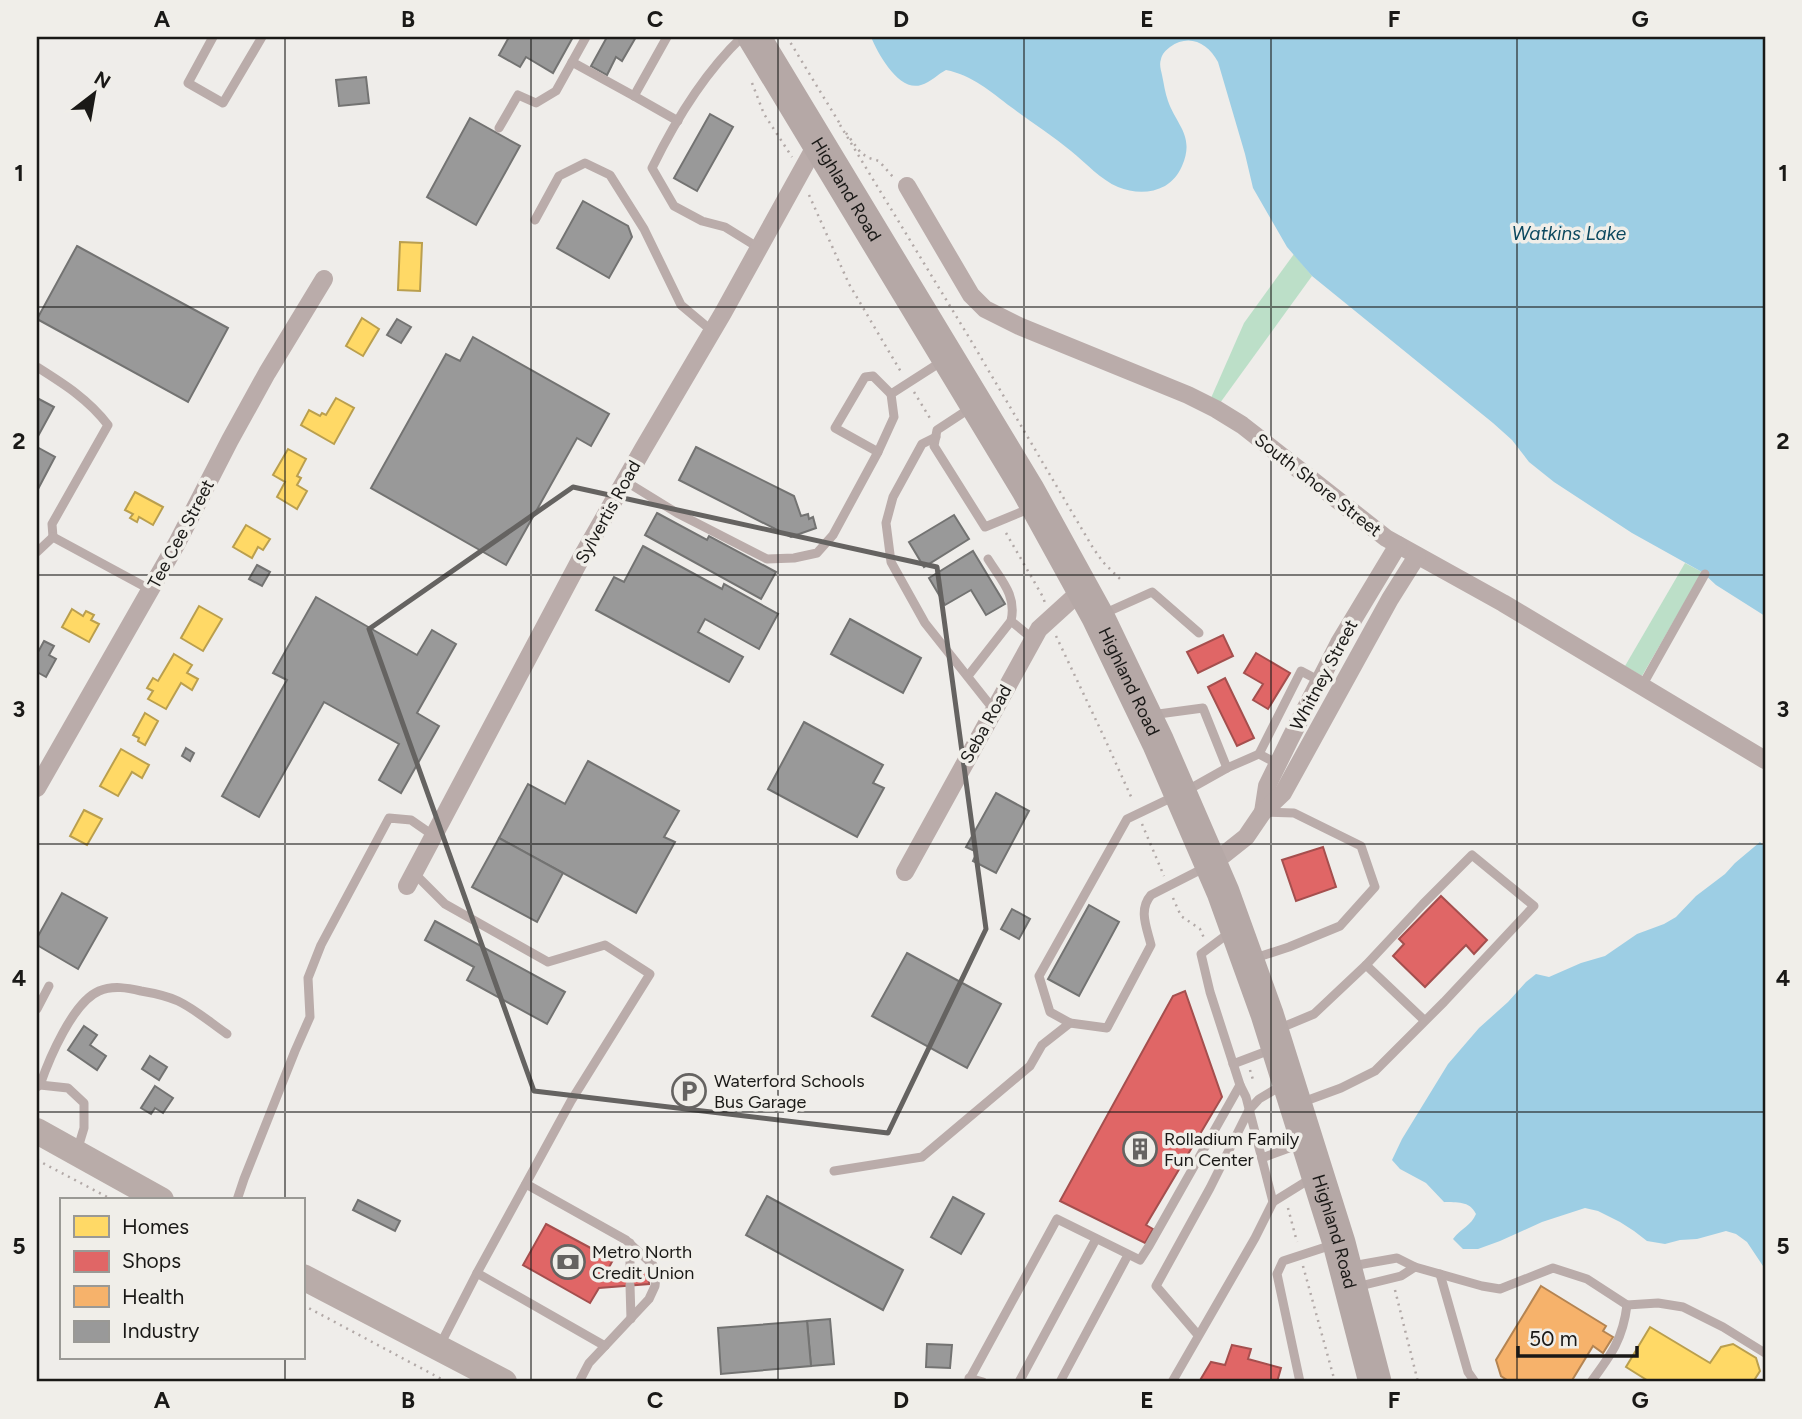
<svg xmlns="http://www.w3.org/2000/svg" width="1802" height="1419" font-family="Figtree,sans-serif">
<rect width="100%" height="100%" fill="#efedea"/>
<g fill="#bcdfc8">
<path d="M1294 254 1312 276 1220 403 1211 398 1244 323Z"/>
<path d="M1685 563 1702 572 1642 676 1625 666Z"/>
</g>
<g fill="#9dcee4">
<path d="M871 37H1765V616L1716 585 1702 572 1632 533 1554 482 1529 462 1512 440 1493 423 1312 276 1287 247 1253 188 1245 154 1218 62C1208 43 1189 33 1170 47 1166 50 1162 54 1161 59 1159 65 1161 70 1162 75 1164 84 1165 93 1168 101 1177 126 1195 136 1182 166 1178 175 1173 181 1165 186 1150 194 1133 193 1118 187 1101 180 1086 163 1071 151 1052 135 1031 122 1011 107 991 92 972 75 946 70 938 74 931 82 921 85 899 92 878 54 871 37Z"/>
<path d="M1760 842 1765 847V1269L1747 1242 1736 1234 1726 1231 1697 1239 1680 1240 1665 1244 1647 1241 1634 1231 1620 1222 1598 1211 1585 1208 1542 1222 1500 1241 1478 1249H1463L1453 1239C1461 1228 1471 1226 1476 1214 1469 1200 1457 1203 1444 1202L1426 1183 1400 1169 1392 1160 1402 1139 1448 1064 1479 1028 1508 1002 1526 982 1536 974 1549 977 1581 963 1605 956 1637 934 1664 924 1676 917 1696 896 1725 874 1735 863Z"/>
</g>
<g fill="#ffd966" stroke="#ba9f4e" stroke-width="2">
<path d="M400 242 422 243 420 291 398 290Z"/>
<path d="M362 318 379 329 363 356 346 346Z"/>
<path d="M336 398 354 408 334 444 301 425 309 410 320 416 322 413 326 415Z"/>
<path d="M288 449 306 459 297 476 301 478 297 485 307 491 297 509 277 497 285 482 273 475Z"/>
<path d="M135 492 163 507 153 525 139 517 137 522 130 518 133 514 125 510Z"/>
<path d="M246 525 270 539 263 550 258 547 252 558 233 547Z"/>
<path d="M199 606 222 619 203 651 181 638Z"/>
<path d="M72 609 83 616 86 611 94 615 91 620 99 624 89 642 62 627Z"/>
<path d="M174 654 192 665 187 673 198 679 192 690 181 683 166 709 148 699 153 691 147 688 153 678 158 681Z"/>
<path d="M145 713 158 721 145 745 138 741 139 738 133 735Z"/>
<path d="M121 749 149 765 142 778 132 772 118 796 100 786Z"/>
<path d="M84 810 102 819 87 845 70 836Z"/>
<path d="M1650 1327 1710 1363 1721 1347 1733 1344 1756 1358 1760 1371 1753 1382H1650L1626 1367Z"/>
</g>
<g fill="#e06666" stroke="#a54f4e" stroke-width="2">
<path d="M1223 635 1233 656 1198 673 1187 652Z"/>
<path d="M1256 653 1290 673 1268 709 1253 700 1263 684 1244 673Z"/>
<path d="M1225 678 1254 738 1237 746 1208 687Z"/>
<path d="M1323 847 1336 887 1296 901 1282 860Z"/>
<path d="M1441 896 1487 940 1474 954 1466 945 1425 987 1393 956 1404 944 1399 939Z"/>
<path d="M1185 991 1222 1097 1146 1225 1153 1229 1145 1243 1060 1201 1173 996Z"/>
<path d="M546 1224 613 1260 607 1271 648 1270 649 1284 599 1288 590 1303 523 1265Z"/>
<path d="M1232 1345 1251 1349 1248 1359 1281 1368 1277 1382H1199L1211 1362 1225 1365Z"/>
</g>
<path fill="#f6b26b" stroke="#b48452" stroke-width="2" d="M1541 1286 1606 1326 1603 1331 1613 1337 1603 1353 1593 1346 1571 1382H1510L1501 1376 1496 1360Z"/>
<g fill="#999" stroke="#737372" stroke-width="2">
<path d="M509 37H573L553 73 526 57 520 67 499 55Z"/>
<path d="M607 37H636L622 61 616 57 607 75 591 66Z"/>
<path d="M366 77 369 103 339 106 336 80Z"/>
<path d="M710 114 733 127 697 191 674 178Z"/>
<path d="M470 118 520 146 476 225 427 197Z"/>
<path d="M583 201 628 226 632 237 609 278 557 248Z"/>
<path d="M77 246 228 328 188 402 37 319Z"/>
<path d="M397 319 411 327 401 343 387 335Z"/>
<path d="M473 337 609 414 591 446 577 438 506 565 371 488 446 354 460 361Z"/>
<path d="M37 398 54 407 37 438Z"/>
<path d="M37 447 55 457 37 491Z"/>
<path d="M696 447 794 496 801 516 808 514 809 519 813 517 816 528 791 537 679 480Z"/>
<path d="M657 513 707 540 709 536 776 572 761 599 645 535Z"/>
<path d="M954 515 969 539 924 567 909 542Z"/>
<path d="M643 546 722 589 724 584 778 614 759 649 705 619 698 632 743 657 729 682 596 610 614 577 624 582Z"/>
<path d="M973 551 1005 604 986 615 971 590 945 605 929 578Z"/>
<path d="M257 565 270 572 262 586 249 579Z"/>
<path d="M316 597 417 655 432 630 456 644 417 713 439 726 401 793 379 780 399 744 324 702 259 817 222 796 287 680 273 673Z"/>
<path d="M850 619 921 658 903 693 831 654Z"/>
<path d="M44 641 54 646 49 655 56 659 46 677 37 672V654Z"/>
<path d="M804 722 883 765 873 783 884 788 857 837 768 789Z"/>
<path d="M186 748 194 753 190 761 182 756Z"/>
<path d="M588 761 679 811 664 837 675 842 636 913 499 838 528 784 565 804Z"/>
<path d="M996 793 1029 811 996 873 973 861 977 852 966 847Z"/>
<path d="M499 838 563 873 537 922 472 887Z"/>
<path d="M62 893 107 918 78 969 37 945V938Z"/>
<path d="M1089 905 1119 922 1079 996 1048 979Z"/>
<path d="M1012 909 1030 919 1019 939 1001 929Z"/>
<path d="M435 921 565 992 547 1024 467 980 474 967 425 940Z"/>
<path d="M907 953 1001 1004 967 1068 872 1016Z"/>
<path d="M84 1026 97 1035 90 1045 106 1056 97 1070 68 1050Z"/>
<path d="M150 1056 167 1067 159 1080 142 1069Z"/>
<path d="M155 1086 173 1098 163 1113 155 1108 151 1114 141 1108Z"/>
<path d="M767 1196 903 1270 883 1310 746 1235Z"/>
<path d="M953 1197 984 1214 961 1254 931 1237Z"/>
<path d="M358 1200 400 1221 395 1231 353 1210Z"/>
<path d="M830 1319 834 1364 811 1366 807 1321Z"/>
<path d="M807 1321 811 1366 721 1374 718 1328Z"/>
<path d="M927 1344 952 1345 950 1368 926 1367Z"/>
</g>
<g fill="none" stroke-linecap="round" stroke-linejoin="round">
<g stroke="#b2a9a7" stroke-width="2.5" stroke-dasharray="2 5" stroke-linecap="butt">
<path d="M787 37 840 124"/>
<path d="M752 83 764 114 792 157"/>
<path d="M840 125 970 339 1093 548 1103 562 1121 580"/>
<path d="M846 133 861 153 869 158 879 161 893 177"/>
<path d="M809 195 849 284 901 372"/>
<path d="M914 392 931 420"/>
<path d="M1006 533 1043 597 1045 603"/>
<path d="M1056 636 1104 737 1133 801"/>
<path d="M1142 824 1164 876"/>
<path d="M1173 898 1181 916 1200 929 1204 938"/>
<path d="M1250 1070 1254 1083"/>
<path d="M37 1160 113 1200"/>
<path d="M1288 1208 1297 1242"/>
<path d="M1303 1266 1335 1382"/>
<path d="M1395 1290 1418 1382"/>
<path d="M303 1305 447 1382"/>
</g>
<g stroke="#baacaa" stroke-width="9">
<path d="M213 37 188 83 223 103 262 37"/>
<path d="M667 37 634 96 678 121"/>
<path d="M742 37C704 73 675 121 652 168L674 206 702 221 725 227 759 248"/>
<path d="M572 62 634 96"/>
<path d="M499 128 518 95 536 103 556 91 586 37"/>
<path d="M535 220 559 176 585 163 610 175 644 229 681 305 712 331"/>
<path d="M37 367C64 384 88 399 108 425L52 524 53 537"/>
<path d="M972 407 937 430 934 446 985 527 1031 508"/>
<path d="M936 437 922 444 893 497 886 523 891 562 925 623 994 710"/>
<path d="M878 452 835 428 865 377 873 376 891 394"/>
<path d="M625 481 677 513 767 559 794 558 817 553 833 535 878 452 894 417 891 394 944 360"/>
<path d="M53 537 151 590"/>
<path d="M37 552 53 537"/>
<path d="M1103 614 1152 592 1199 633"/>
<path d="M1011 621 1033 639"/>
<path d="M968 676 1011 621C1017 595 1001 580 988 559"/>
<path d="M1642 686 1705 574"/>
<path d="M1151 715 1203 708 1227 768 1259 754 1278 764"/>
<path d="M1259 754 1301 671 1320 681"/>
<path d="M1186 791 1227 768"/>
<path d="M414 873 445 904 548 962 605 945 650 974 571 1101 477 1273 439 1347"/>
<path d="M1255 958 1289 947 1340 926 1375 887 1361 846 1294 813 1265 812"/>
<path d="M1366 965 1424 1020"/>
<path d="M37 1009 49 986"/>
<path d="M1070 1023 1107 1028 1151 945C1147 928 1138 910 1151 895L1204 868"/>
<path d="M1278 1029 1314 1014 1366 965 1423 904 1472 855 1534 906 1444 1002 1375 1071 1341 1088 1300 1103"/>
<path d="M1233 1064 1270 1050"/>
<path d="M40 1085C49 1059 73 1002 99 991 113 985 128 988 141 991 153 993 167 996 178 1001 195 1009 211 1023 227 1034"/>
<path d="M1240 1085 1246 1097 1273 1202 1310 1179"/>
<path d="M37 1087 40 1085 68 1088 84 1103V1128L77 1151"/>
<path d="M1262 1158 1300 1144"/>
<path d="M834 1171 922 1157 1030 1066 1042 1045 1070 1023 1050 1012 1039 976 1127 819 1173 797"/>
<path d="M526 1184 626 1240 653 1265 656 1276 655 1286 649 1299 605 1346"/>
<path d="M237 1200 244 1179 295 1051 310 1017 308 978 321 945 389 818 411 820 434 836"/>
<path d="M630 1243V1271"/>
<path d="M1352 1266 1397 1258 1415 1267 1401 1276 1356 1287"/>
<path d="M1415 1267 1482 1286 1500 1289 1553 1268 1587 1279 1627 1305C1623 1339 1611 1355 1591 1382"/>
<path d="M477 1273 605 1346 589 1363 579 1382"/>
<path d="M1440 1274 1468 1372 1475 1382"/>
<path d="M630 1285 631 1319"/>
<path d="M1627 1305 1658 1303 1683 1307 1723 1327 1765 1353"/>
<path d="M1198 1335 1156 1286 1210 1188 1249 1110 1259 1099 1284 1084"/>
<path d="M969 1378 983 1382"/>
<path d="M968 1382 1057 1219 1140 1260 1149 1246 1240 1085 1210 992 1201 954 1229 933"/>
<path d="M1019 1382 1096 1239"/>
<path d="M1060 1382 1128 1255"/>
<path d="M1172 1382 1255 1238 1273 1202"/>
<path d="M1300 1382 1277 1274 1283 1261 1332 1245"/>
</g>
<g stroke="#baacaa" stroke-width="18">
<path d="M907 186 971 295 985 309 1019 326 1188 395 1216 409 1242 425 1386 538 1503 603 1765 760"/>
<path d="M37 788 177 543 230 440 267 373 324 279"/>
<path d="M1263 812 1267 786 1290 739 1339 643 1398 545"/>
<path d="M1212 864 1246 837 1263 812 1283 793 1390 599 1417 556"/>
<path d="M905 872 1039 629 1083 589"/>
<path d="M407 886 580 560 643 449 723 313 817 143"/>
</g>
<g stroke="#b9aca9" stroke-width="26">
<path d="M37 1131 161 1200"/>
<path d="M303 1277 504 1382"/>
</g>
<path stroke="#b5a8a6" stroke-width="33" id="s1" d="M754 37 1028 490 1098 617 1158 742 1223 892 1267 1014 1339 1243 1375 1382"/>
</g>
<path fill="none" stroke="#656361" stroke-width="5" stroke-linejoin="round" d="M573 487 937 567 986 929 888 1133 534 1091 369 629Z"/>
<path fill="none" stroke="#1a1917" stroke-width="2" stroke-opacity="0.55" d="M285 37V1200M531 37V1382M778 37V1382M1024 37V1382M1271 37V1382M1517 37V1382M37 307H1765M37 575H1765M37 844H1765M37 1112H1765M285 1358V1382"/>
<defs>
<g id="parking-ring" transform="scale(1.75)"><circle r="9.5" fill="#f0eee9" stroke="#656361" stroke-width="1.5"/><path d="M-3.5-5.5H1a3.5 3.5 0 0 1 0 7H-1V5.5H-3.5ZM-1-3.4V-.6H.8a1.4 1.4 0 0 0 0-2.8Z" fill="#656361"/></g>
<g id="building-ring" transform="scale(1.75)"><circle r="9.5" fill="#f0eee9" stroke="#656361" stroke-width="1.5"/><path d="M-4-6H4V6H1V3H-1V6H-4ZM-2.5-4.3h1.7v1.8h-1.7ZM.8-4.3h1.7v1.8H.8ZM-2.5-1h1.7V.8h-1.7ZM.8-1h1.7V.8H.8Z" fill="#656361"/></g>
<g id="bank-ring" transform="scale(1.75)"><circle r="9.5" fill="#f0eee9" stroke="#656361" stroke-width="1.5"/><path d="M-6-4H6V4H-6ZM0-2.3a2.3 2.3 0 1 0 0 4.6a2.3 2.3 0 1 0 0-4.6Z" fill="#656361"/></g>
</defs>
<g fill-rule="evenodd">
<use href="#parking-ring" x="689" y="1091"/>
<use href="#building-ring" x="1140" y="1149"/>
<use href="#bank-ring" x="568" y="1262"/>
</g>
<g text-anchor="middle" stroke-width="7" stroke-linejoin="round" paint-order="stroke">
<g font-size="18" fill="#1a1917" stroke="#f0eee9">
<text dy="6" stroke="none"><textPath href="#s1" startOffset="178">Highland Road</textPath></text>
<text transform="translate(1318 485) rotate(38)" y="6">South Shore Street</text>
<text transform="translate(608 512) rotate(-61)" y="6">Sylvertis Road</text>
<text transform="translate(181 534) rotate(-62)" y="6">Tee Cee Street</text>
<text transform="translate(1324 675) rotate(-62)" y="6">Whitney Street</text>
<text dy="6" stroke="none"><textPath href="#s1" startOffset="746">Highland Road</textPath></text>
<text transform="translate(986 724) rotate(-61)" y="6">Seba Road</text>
<text dy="6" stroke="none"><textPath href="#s1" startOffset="1334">Highland Road</textPath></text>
</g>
<g font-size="18" fill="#1a1917" stroke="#f0eee9" text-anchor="start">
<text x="714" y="1087">Waterford Schools<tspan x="714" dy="21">Bus Garage</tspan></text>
<text x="1164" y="1145">Rolladium Family<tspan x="1164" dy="21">Fun Center</tspan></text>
<text x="592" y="1258">Metro North<tspan x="592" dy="21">Credit Union</tspan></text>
</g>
<g font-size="19" font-style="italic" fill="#0b485f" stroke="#f0eee9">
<text x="1569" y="240">Watkins Lake</text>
</g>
</g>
<rect width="1802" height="1419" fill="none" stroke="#f0eee9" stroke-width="77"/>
<rect x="60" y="1198" width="245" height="161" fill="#f0eee9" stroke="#9a9995" stroke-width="2"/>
<rect x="74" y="1216" width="35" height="21" fill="#ffd966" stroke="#9a9995" stroke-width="2"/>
<text x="122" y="1234" font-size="21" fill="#1a1917">Homes</text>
<rect x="74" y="1251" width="35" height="21" fill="#e06666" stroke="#9a9995" stroke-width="2"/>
<text x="122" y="1268" font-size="21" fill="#1a1917">Shops</text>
<rect x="74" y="1286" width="35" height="21" fill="#f6b26b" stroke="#9a9995" stroke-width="2"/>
<text x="122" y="1304" font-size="21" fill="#1a1917">Health</text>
<rect x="74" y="1321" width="35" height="21" fill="#999999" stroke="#9a9995" stroke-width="2"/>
<text x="122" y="1338" font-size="21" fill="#1a1917">Industry</text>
<g transform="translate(94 94) rotate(31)" stroke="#f0eee9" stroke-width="5" paint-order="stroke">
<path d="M0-5L12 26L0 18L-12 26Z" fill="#1a1917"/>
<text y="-10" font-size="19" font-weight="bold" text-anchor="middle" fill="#1a1917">N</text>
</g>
<path d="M1518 1346v10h119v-10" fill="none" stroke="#1a1917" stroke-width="3.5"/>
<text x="1529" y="1346" font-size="21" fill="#1a1917" stroke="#f0eee9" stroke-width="5" paint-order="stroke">50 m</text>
<rect x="38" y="38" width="1726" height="1342" fill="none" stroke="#1a1917" stroke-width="2.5"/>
<g font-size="23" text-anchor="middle" font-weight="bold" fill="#1a1917">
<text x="162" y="27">A</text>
<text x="408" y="27">B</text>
<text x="655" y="27">C</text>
<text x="901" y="27">D</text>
<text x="1147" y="27">E</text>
<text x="1394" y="27">F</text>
<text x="1640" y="27">G</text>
<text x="19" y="181">1</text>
<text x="1783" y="181">1</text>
<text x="19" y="449">2</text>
<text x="1783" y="449">2</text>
<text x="19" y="717">3</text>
<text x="1783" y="717">3</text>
<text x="19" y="986">4</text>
<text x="1783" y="986">4</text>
<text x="19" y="1254">5</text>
<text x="1783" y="1254">5</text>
<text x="162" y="1408">A</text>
<text x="408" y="1408">B</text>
<text x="655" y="1408">C</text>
<text x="901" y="1408">D</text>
<text x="1147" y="1408">E</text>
<text x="1394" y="1408">F</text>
<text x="1640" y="1408">G</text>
</g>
</svg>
